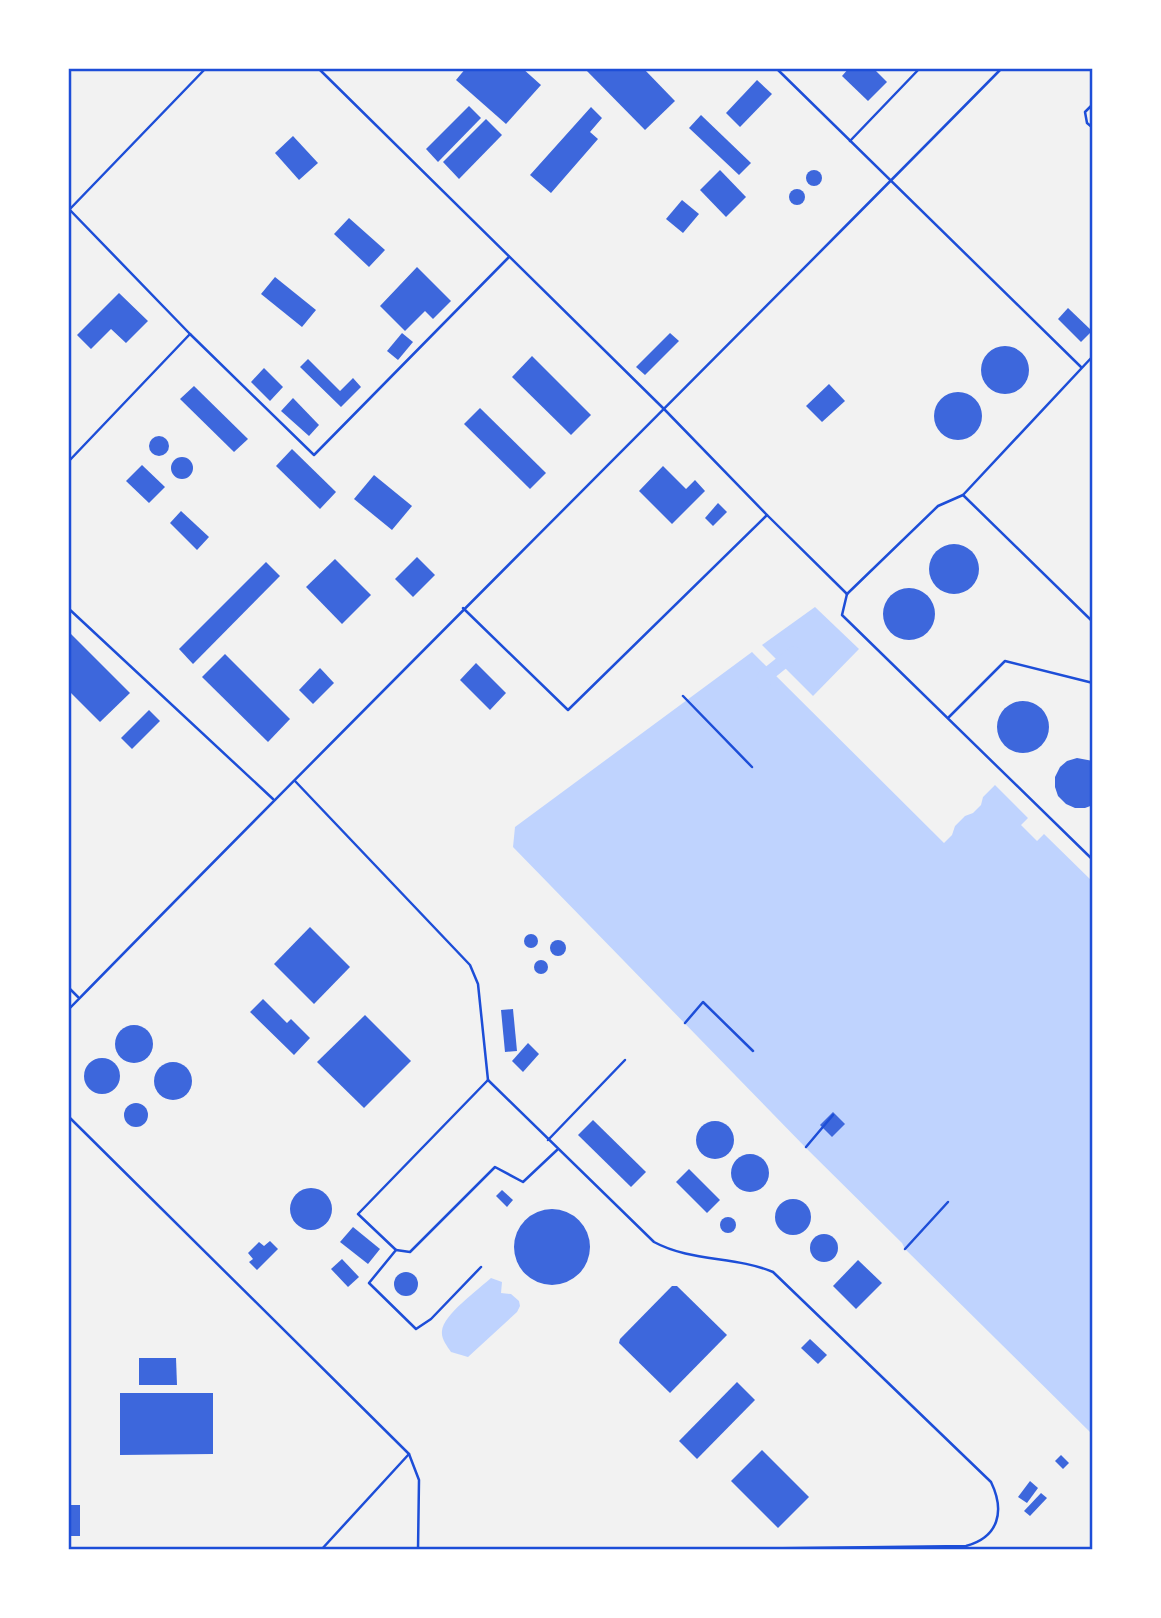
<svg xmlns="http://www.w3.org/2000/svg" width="1161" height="1618" font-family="Figtree,sans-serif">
<rect width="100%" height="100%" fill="#f2f2f2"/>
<g fill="#bfd3fe">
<path d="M815 607 859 649 813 696 762 645Z"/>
<path d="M752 652 944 843 952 835 955 826 965 816 973 813 981 805 983 797 995 785 1028 818 1021 825 1037 841 1044 834 1093 882V1435L905 1249 902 1243 809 1151 513 847 515 827Z"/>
<path d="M491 1278 502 1282 501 1293 511 1294 519 1301 520 1306 517 1312 468 1357 451 1352C447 1346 441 1339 442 1331 443 1315 479 1289 491 1278Z"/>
</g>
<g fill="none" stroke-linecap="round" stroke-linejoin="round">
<path stroke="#bfd3fe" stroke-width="14" d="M764 684 763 678 794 653"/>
</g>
<g fill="#3d67dc">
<path d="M466 68H522L541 85 506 124 456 80Z"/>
<path d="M584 68H643L675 101 645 130Z"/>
<path d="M849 68H873L887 82 868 101 842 76Z"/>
<path d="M757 80 772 94 740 127 726 113Z"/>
<path d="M469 106 481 118 438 162 426 149Z"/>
<path d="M591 107 602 118 590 132 598 139 551 193 530 175Z"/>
<path d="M701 115 751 163 739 175 689 128Z"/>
<path d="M486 119 502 135 459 179 443 162Z"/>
<path d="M293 136 318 163 299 180 275 153Z"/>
<path d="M720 170 746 197 726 217 700 190Z"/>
<circle cx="814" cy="178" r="8"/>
<circle cx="797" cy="197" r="8"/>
<path d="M682 200 699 214 683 233 666 219Z"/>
<path d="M349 218 385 250 369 267 334 234Z"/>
<path d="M417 267 451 301 433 319 425 311 405 331 380 306Z"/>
<path d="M275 277 316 310 302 327 261 294Z"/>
<path d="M119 293 148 321 126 343 111 329 91 349 77 335Z"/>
<path d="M1068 308 1092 331 1081 342 1058 319Z"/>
<path d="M402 333 413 342 398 360 387 351Z"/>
<path d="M670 333 679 341 645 375 636 367Z"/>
<circle cx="1005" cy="370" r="24"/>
<path d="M532 356 591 415 571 435 512 377Z"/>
<path d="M308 359 340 391 353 378 361 387 341 407 300 367Z"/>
<path d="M264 368 283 387 270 401 251 382Z"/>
<path d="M829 384 845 401 822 422 806 406Z"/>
<path d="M194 386 248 439 234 452 180 399Z"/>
<circle cx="958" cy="416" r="24"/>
<path d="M293 398 319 425 309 436 281 411Z"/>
<path d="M480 408 546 473 530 489 464 424Z"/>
<circle cx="159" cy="446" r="10"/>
<path d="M292 449 336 492 320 509 276 466Z"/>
<circle cx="182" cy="468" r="11"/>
<path d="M142 465 165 487 149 503 126 481Z"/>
<path d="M663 466 686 489 695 480 705 491 672 524 639 491Z"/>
<path d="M374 475 412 506 392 530 354 499Z"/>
<path d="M718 503 727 512 713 526 705 518Z"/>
<path d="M181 511 209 537 197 550 170 523Z"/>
<circle cx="954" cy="569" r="25"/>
<path d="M417 557 435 575 413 597 395 579Z"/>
<path d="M335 559 371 595 342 624 306 587Z"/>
<path d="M266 562 280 576 193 664 179 649Z"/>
<circle cx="909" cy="614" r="26"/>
<path d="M68 631 130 693 100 722 68 690Z"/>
<path d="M225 654 290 719 268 742 202 677Z"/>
<path d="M476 663 506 693 490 710 460 680Z"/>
<path d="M320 668 334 683 313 704 299 690Z"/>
<circle cx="1023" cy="727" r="26"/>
<path d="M149 710 160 721 132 749 121 738Z"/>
<path d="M1077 758 1093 761V805L1085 808H1075L1066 804 1058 796 1055 787V777L1060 767 1067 761Z"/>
<path d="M310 927 350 967 314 1004 274 964Z"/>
<circle cx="531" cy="941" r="7"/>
<circle cx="558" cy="948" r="8"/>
<circle cx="541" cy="967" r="7"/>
<path d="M263 999 287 1023 291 1019 310 1038 294 1055 250 1012Z"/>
<path d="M513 1009 517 1051 505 1052 501 1010Z"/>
<path d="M365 1015 411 1061 364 1108 317 1062Z"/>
<circle cx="134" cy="1044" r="19"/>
<path d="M528 1043 539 1054 523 1072 512 1061Z"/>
<circle cx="102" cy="1076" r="18"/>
<circle cx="173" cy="1081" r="19"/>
<circle cx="136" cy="1115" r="12"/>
<path d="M833 1112 845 1124 832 1137 820 1125Z"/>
<path d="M593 1120 646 1172 631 1187 578 1135Z"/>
<circle cx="715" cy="1140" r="19"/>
<circle cx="750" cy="1173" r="19"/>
<path d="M689 1169 720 1200 707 1213 676 1182Z"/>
<circle cx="311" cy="1209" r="21"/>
<path d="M502 1190 513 1200 507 1207 496 1196Z"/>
<circle cx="793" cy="1217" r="18"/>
<circle cx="552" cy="1247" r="38"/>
<circle cx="728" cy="1225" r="8"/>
<path d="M353 1227 380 1249 368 1264 340 1242Z"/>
<circle cx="824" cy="1248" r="14"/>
<path d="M270 1241 278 1249 257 1270 249 1262 253 1259 248 1253 259 1242 264 1246Z"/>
<path d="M342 1259 359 1277 348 1287 331 1269Z"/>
<path d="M858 1260 882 1283 856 1309 833 1286Z"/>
<circle cx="406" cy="1284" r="12"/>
<path d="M672 1286H677L727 1335 670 1393 619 1343 620 1339Z"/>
<path d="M810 1339 827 1355 818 1364 801 1348Z"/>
<path d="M139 1358H176L177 1385H139Z"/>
<path d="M737 1382 755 1400 697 1459 679 1441Z"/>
<path d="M120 1393H213V1454L120 1455Z"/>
<path d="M762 1450 809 1497 778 1528 731 1481Z"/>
<path d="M1061 1455 1069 1463 1063 1469 1055 1461Z"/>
<path d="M1030 1481 1038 1488 1027 1503 1018 1497Z"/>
<path d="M1041 1493 1047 1498 1030 1516 1024 1511Z"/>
<rect x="68" y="1505" width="12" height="31"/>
</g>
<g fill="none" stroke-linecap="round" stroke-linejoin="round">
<g stroke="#1d4ed8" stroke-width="2.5">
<path d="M683 696 752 767"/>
<path d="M685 1023 703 1002 753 1051"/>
<path d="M806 1147 833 1115"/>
<path d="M905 1249 948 1202"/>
</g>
<g stroke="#1d4ed8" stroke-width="2.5">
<path d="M318 68 665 410 767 515 847 594"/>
<path d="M776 68 1081 367"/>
<path d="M1093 104 1085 112 1087 123 1093 128"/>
<path d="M850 141 920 68"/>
<path d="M68 208 190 334 314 455 509 257"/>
<path d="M68 211 206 68"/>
<path d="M68 462 190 334"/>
<path d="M963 495 1093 622"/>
<path d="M847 594 842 615 1093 860"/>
<path d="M847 594 938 506 963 495 1093 356"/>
<path d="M68 608 273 799"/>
<path d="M463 608 568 710 767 515"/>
<path d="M949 717 1005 661 1093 683"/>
<path d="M295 781 470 965 478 984 488 1080 654 1242C691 1262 735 1256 773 1272L991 1482C1005 1511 999 1537 966 1546L650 1550"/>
<path d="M68 987 78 997"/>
<path d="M68 1010C377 694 692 383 1002 68"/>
<path d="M68 1116 409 1454 419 1480 418 1550"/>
<path d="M548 1140 625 1060"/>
<path d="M396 1250 410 1252 495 1167 523 1182 557 1150"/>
<path d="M481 1267 431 1319 416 1329 369 1283 396 1250 358 1214 488 1080"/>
<path d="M321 1550 409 1454"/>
</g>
</g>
<rect width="1161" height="1618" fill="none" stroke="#ffffff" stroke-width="140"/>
<rect x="70" y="70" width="1021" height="1478" fill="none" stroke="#1d4ed8" stroke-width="2.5"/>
</svg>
